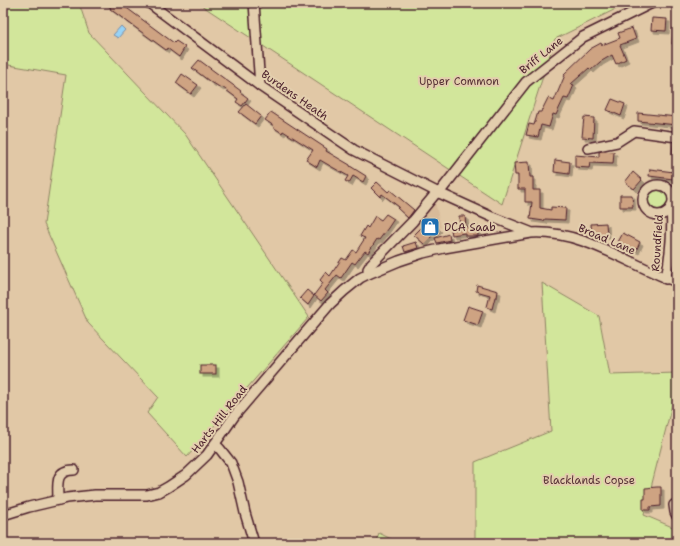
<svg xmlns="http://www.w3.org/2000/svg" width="680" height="546" font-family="'Shantell Sans',sans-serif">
<defs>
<filter id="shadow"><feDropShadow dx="3" dy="3" stdDeviation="0" flood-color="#0004"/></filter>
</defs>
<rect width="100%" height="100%" fill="#e1c8a6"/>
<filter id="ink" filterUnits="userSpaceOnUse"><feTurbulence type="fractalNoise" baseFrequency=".025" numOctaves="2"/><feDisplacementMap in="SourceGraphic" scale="8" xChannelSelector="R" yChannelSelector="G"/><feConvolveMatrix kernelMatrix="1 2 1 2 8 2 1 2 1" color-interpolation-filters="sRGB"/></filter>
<g filter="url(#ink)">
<path fill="#d8ba99" d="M434 202H435L441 227 439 229 438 228V231L431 237 433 247 423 249 415 235 408 230Z"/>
<g fill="#d2e69b" stroke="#8e8263">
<path d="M3 3H79L89 33 185 134 309 317 187 457 147 413 158 397 88 323 44 224 66 75 3 64Z"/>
<path d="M198 3H628L555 39 502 204Z"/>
<path d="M654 188C663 188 671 192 670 202 670 204 670 206 668 208 663 214 650 208 645 205 643 195 644 191 654 188Z"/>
<path d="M542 283 599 316 610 375 677 373V385L644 515 677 529V543H475V462L551 431Z"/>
<path d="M379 533 399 543H375Z"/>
</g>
<path fill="#97d3f7" stroke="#788ba5" d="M121 26 125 30 118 38 113 35Z"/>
<g fill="#cea382" stroke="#4a1f2b" filter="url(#shadow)">
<path d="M105 3H120L174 43 176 41 185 47 179 57 167 48 166 50 110 9 111 8Z"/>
<path d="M652 18 667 19 666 31 651 30Z"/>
<path d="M632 28 636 39 620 45 626 59 616 64 612 55 600 62 591 70 589 68 571 84 574 85 568 99 564 98 556 115 553 114 549 127 541 125 538 137 526 135 529 124 534 125 538 112H541L548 98 554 101 565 75 564 74 590 49 601 43 602 45 620 38 618 33Z"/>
<path d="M673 28H677V45L672 44Z"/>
<path d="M199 60 241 91 240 92 248 98 242 106 236 102 238 99 222 87 221 88 213 83V84L192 68Z"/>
<path d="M182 74 198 85 191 94 176 83Z"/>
<path d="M612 99 625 104 621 116 607 110Z"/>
<path d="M246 104 261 116 255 124 239 112Z"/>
<path d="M271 112 327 149 326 151 350 165V166L366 176 363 182 353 176 349 183 345 181 348 176 332 167 320 160 317 167 306 160 313 150 283 131 282 133 273 127 274 126 265 120Z"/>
<path d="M638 113 677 117V125L638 121Z"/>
<path d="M584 117 594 118 593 138 582 137Z"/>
<path d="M673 143H677V156L672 155Z"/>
<path d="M602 151 614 152 613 164 590 163 589 168 575 167V155L599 157V152Z"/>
<path d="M555 160 570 162 569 174 554 172Z"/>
<path d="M529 162 530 177H533V190H540V208L551 210V207L566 208 565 220 545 219 544 221 530 219 532 202H525V189H518V175H515L514 163Z"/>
<path d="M650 169 674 172 673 179 649 176Z"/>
<path d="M633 172 642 180 634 189 625 182Z"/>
<path d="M377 182 388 192 390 190 414 210 408 218 397 208 399 207 382 194 380 197 371 188Z"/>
<path d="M620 195H632L633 207H620Z"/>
<path d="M386 214 394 219 388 228 379 240 377 239 368 253 365 251 355 264 352 262 341 278 337 275 325 290 328 293 321 301 314 295 323 283 320 280 326 272 330 276 342 258 346 260 353 250 356 252 365 238 360 236 366 226 368 228 375 216 381 220Z"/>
<path d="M459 216H465L466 227 478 226V236H465V233L452 235 451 230 460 229Z"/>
<path d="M427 217 439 229 424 244 414 235 425 224 422 222Z"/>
<path d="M606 223 607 236H592L591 224Z"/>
<path d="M623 233 640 242 636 251 618 242Z"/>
<path d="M449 234 450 240 437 243 435 238Z"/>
<path d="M416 242 418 248 405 252 403 246Z"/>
<path d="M477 285 498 291 497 297H495L492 309 487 307 490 295 476 291Z"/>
<path d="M307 290 314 296 308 305 300 298Z"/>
<path d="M468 306 483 311 478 325 463 320Z"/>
<rect x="200" y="365" width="16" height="9"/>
<path d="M657 487H661V506L650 507V510H643V499H645V488Z"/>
</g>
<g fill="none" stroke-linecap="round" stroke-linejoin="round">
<g stroke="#4a1f2b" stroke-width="12">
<g id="minor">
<path d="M149 3 260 86 354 150 437 192 492 217 530 232"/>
<path d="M254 3 260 86"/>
<path d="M588 148 617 142 634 131 677 137"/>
<circle cx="658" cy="200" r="15"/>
<path d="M439 193 526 82 583 37 652 3"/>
<path d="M368 274V269L371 264 413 221 437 192"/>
<path d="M666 279C670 257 673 230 671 208"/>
<path d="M215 444 220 449 231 463 238 482 245 513 254 543"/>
<path d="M58 500C58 485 54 470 74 470"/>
<path d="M674 505 675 512 677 516"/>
<path d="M3 515 29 507 67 498 95 495H147L159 492 168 487 186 475 207 455 235 415 306 332 330 304 344 291 360 278 368 274 399 261 423 253 444 248 531 233C584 230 629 265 677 282"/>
</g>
</g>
<use href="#minor" stroke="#e3cead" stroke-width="9"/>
</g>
</g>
<defs>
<g id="shop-square" transform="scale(1)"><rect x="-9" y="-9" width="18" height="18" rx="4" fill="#1f6fb2" stroke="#e3cead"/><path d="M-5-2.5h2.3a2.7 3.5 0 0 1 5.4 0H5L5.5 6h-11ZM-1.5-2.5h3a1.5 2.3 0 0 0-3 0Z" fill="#fff"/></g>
</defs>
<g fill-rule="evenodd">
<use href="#shop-square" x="430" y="227"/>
</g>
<g text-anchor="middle" stroke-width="4" stroke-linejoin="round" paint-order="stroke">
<g font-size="11" fill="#4a1f2b" stroke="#e3cead">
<text transform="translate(541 55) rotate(-39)" y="4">Briff Lane</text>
<text transform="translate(295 95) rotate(35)" y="4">Burdens Heath</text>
<text transform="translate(607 239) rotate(23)" y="4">Broad Lane</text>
<text transform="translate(657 243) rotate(-86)" y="4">Roundfield</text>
<text transform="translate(219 419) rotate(-52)" y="4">Harts Hill Road</text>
</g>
<g font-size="11" fill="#583336" stroke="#e3cead">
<text x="459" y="85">Upper Common</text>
<text x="589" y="484">Blacklands Copse</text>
</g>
<g font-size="11" fill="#4a1f2b" stroke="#e3cead" text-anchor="start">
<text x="444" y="231">DCA Saab</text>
</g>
</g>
<rect width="680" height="546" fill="none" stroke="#e3cead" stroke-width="16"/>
<rect x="8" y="8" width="664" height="530" fill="none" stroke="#4a1f2b" stroke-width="1.5" filter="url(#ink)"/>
</svg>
